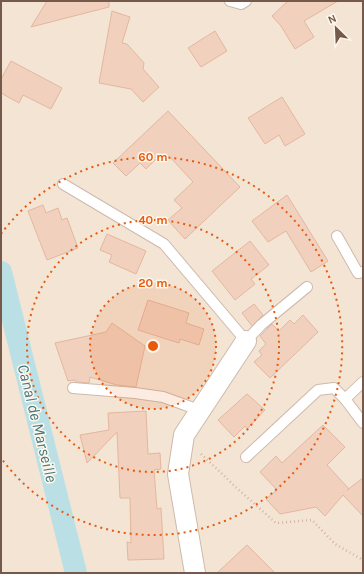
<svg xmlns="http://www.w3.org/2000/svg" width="364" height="574" font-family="Karla,sans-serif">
<rect width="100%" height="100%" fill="#fcf3e6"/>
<rect fill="#f3e4d4" x="1" y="1" width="362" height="572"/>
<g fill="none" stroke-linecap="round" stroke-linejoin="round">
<path stroke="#bae0e5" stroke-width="22" d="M1 272 76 573"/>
</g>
<g fill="#f1d1be" stroke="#e3b79f">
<path d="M47 1H109V7L31 27Z"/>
<path d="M288 1H338L304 21 314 37 295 49 281 26 272 16Z"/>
<path d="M112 11 130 17 122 43 127 44 144 63 143 69 159 87 143 102 131 89 99 83Z"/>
<path d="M215 31 227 51 201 67 188 48Z"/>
<path d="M11 61 62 88 51 109 23 95 19 103 1 93V79Z"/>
<path d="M282 97 305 134 285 146 279 135 265 144 248 118Z"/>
<path d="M168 111 240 187 185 239 168 220 182 208 174 200 193 182 171 158 155 160 146 169 140 163 126 176 113 163Z"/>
<path d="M287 195 328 261 311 272 286 231 268 242 252 221Z"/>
<path d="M43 205 46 213 58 208 62 220 67 218 78 248 47 260 28 211Z"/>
<path d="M107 234 146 251 136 274 109 262 112 255 100 250Z"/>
<path d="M250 241 269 265 251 279 255 284 235 300 212 271Z"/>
<path d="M148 300 189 313 186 323 204 329 199 345 180 339 179 343 138 330Z"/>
<path d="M254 304 263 315 252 326 242 313Z"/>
<path d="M303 315 318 332 270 378 254 362 262 355 259 351 266 344 260 336 272 324 279 331 290 320 294 324Z"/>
<path d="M112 323 145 346 136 387 117 385 90 377 89 383 76 382 75 380 68 381 55 343 106 332Z"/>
<path d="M247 394 265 410 247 429 245 426 234 437 218 420Z"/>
<path d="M146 411 148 454 160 453 161 469 154 470 157 509 161 508 164 559 128 560 127 542 131 543 130 498H120L117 432 87 463 80 435 109 430 108 413Z"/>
<path d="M323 425 345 447 327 465 349 489 347 490 363 478V516L343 495 325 516 316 507 280 514 266 499 277 490 260 472 276 456 282 463Z"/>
<path d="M247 545 275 573H217Z"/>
</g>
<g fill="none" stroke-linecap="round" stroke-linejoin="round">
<g stroke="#cebaac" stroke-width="12">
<g id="lane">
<path d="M230 1 241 4 246 1"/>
<path d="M63 184 164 244 246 341 261 325 307 287"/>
<path d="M337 236 358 273 363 272"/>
<path d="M363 382 345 399 363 423"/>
<path d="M73 388 135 393 163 397 199 410"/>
<path d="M246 457 318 390 334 388 345 399"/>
</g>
</g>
<g stroke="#cebaac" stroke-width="22">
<path id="street" d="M195 573 178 474 184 435 246 341"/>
</g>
<path stroke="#d6b4a1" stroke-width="2.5" stroke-dasharray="1 3" stroke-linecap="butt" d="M201 454 240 491 276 523 312 520 335 544 363 560"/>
<use href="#lane" stroke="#fff" stroke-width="10"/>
<use href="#street" stroke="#fff" stroke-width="20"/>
</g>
<circle cx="153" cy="346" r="63" fill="#e8590c" fill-opacity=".12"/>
<g fill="none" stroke="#e8590c" stroke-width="2" stroke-dasharray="2 4">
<circle cx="153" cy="346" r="63"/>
<circle cx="153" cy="346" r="126"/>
<path d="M1 234A189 189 0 1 1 1 458"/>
</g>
<g text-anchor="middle" stroke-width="3" stroke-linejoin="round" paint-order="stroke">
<g font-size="16" font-style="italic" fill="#427881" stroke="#fff7ec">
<text transform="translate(38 423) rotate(76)" y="6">Canal de Marseille</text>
</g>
</g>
<circle cx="153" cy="346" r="6" fill="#e8590c" stroke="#fff7ec" stroke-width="2"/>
<g font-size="12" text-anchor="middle" font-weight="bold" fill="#e8590c" stroke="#fff7ec" stroke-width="3" stroke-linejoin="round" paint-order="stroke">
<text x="153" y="161">60 m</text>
<text x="153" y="224">40 m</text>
<text x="153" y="287">20 m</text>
</g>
<rect width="364" height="574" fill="none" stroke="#75594b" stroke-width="4"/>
<g transform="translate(336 28) rotate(336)" stroke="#fff7ec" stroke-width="3" paint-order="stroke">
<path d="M0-3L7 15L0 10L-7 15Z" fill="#75594b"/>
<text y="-6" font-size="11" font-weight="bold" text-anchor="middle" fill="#75594b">N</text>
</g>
</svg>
